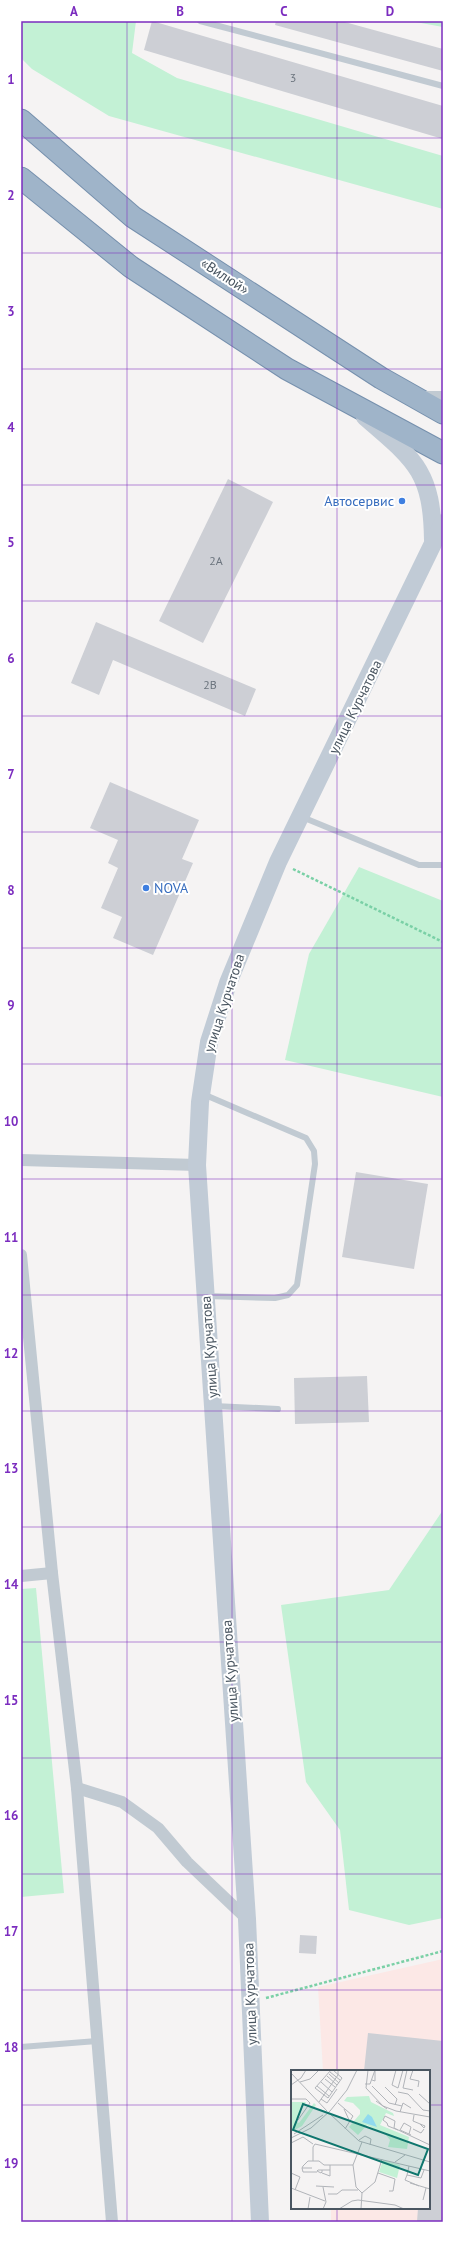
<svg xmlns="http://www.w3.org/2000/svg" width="464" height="2243" font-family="'PT Sans',sans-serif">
<rect width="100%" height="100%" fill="#f5f3f3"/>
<path fill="#fce8e6" d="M443 1959V2222H331V2208H429V2071H323L318 1987Z"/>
<g fill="#c3f1d5">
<path d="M21 21H136L132 53 177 78 443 156V209L109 116 32 69 21 58Z"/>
<path d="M410 21H443V27Z"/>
<path d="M359 867 443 901V1097L285 1060 309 954Z"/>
<path d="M443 1510V1918L409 1925 349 1910 340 1830 306 1782 281 1605 389 1590Z"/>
<path d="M36 1588 64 1893 21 1897V1589Z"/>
</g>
<g fill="#cdcfd5">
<path d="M152 21 443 106V139L144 50Z"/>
<path d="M276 21H341L443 49V71L275 25Z"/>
<path d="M228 479 273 502 203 643 159 621Z"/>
<path d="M96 622 256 689 245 716 113 660 99 695 71 683Z"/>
<path d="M110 782 199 820 182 859 193 863 153 955 113 938 122 917 101 908 118 868 108 863 118 840 90 828Z"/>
<path d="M356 1172 428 1184 414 1269 342 1257Z"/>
<path d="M367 1376 369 1422 295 1424 294 1378Z"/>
<path d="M300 1935 317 1936 316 1954 299 1953Z"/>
<path d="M368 2033 443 2041V2222H417L418 2208H429V2071H364Z"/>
</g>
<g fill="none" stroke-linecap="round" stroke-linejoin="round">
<g stroke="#7690ad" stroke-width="23">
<g id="trunk">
<path d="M21 120 133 217 381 378 443 413"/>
<path d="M21 178 131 267 287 369 443 453"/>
</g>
</g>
<g stroke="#7ad0a6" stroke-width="2.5" stroke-dasharray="3 2" stroke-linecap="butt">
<path d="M293 869 443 942"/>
<path d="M266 1998 443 1951"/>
</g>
<g stroke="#c1cad2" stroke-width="6">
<path d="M200 21 443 86"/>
<path d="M302 817 419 865H443"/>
<path d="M203 1094 306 1138 314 1151 315 1164 297 1285 288 1295 275 1298 207 1296"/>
<path d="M214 1406 278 1409"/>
<path d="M21 2047 97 2041"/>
</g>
<g stroke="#c1cad2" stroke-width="12">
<path d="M420 397H443"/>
<path d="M21 1160 197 1165"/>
<path d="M21 1255 52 1573 77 1788 112 2222"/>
<path d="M21 1576 52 1573"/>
<path d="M77 1788 122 1802 158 1828 187 1862 247 1919"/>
</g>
<g stroke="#c1cbd6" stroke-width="18">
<path d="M365 417C415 460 432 471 433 540"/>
<path d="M260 2222 247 1919 197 1165 200 1102 209 1042 228 983 278 862 443 523"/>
</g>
<use href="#trunk" stroke="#9fb4c9" stroke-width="21"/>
</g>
<path fill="none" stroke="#7b2cbf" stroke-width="1" stroke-opacity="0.55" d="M127 21V2222M232 21V2222M337 21V2071M21 138H443M21 253H443M21 369H443M21 485H443M21 601H443M21 716H443M21 832H443M21 948H443M21 1064H443M21 1179H443M21 1295H443M21 1411H443M21 1527H443M21 1642H443M21 1758H443M21 1874H443M21 1990H443M21 2105H292M429 2105H443M337 2208V2222"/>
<g fill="#3f7fe0" stroke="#fff" stroke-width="1.5">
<circle cx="402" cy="501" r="4"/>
<circle cx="146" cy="888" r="4"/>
</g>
<g text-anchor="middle" stroke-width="4" stroke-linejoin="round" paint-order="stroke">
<g font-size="12" fill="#6b747e">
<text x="293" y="82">3</text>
<text x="216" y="565">2А</text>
<text x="210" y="689">2В</text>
</g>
<g font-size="14" fill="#4a5661" stroke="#fff">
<text transform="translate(225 276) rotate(33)" y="5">«Вилюй»</text>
<text transform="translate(355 707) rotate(-64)" y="5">улица Курчатова</text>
<text transform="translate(224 1003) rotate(-72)" y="5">улица Курчатова</text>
<text transform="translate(209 1347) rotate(-94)" y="5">улица Курчатова</text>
<text transform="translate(230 1671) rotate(-94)" y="5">улица Курчатова</text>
<text transform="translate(250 1994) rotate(-92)" y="5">улица Курчатова</text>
</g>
<g font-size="14" fill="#366cbe" stroke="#fff" text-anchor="end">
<text x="394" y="506">Автосервис</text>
<text x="154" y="893" text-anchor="start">NOVA</text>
</g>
</g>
<g transform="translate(291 2070)">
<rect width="139" height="139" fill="#f5f3f3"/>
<path d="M78 26 80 32 102 43 103 46 95 43 89 55 118 67 116 79 97 77 99 70 95 65 76 55 67 65 58 57 69 44V40L62 33 53 31 56 27ZM0 32H15L4 51 8 53 23 33 25 35 11 56 0 62ZM92 90 109 95 106 108 88 102Z" fill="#c3f1d5"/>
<path d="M77 44 81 47 86 57 71 52Z" fill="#90daee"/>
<path fill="none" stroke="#b1b4b9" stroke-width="1" d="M40 0 24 18 37 28 51 8 42 0M77 0 75 18 92 36 105 41 139 47M105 0 101 15 107 18 112 0M116 0 112 18 122 20M122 0 119 9 128 11 127 17M39 2 49 10M0 3 36 41M38 4 48 13M36 6 46 15M34 9 44 17M81 10 84 11V0M9 12 19 9 28 0M30 12 41 22M74 14H79L84 0M0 15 10 8 15 0M26 16 38 26M81 16 98 33 111 36M94 17 106 29 104 35M107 22 117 24 132 40 139 41M128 24 139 34M0 29H15L19 33 7 50M30 29 36 33 46 19M85 31 96 39M28 32 47 5V0M47 33 62 46 54 59M53 39 59 52M109 42 112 33 120 38M38 43 68 71 139 92M123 45 122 51 134 56 133 58 129 54M122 59 130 63 133 59M107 60 97 56 96 53 92 50 94 46 104 51 103 58 139 75M3 64 32 45M118 64 109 60 113 53 120 57 118 64 120 65M0 68 20 58 39 41 56 20 66 0M68 70 74 66 80 69 79 75M0 73 12 67 22 74M22 91V77L24 74 139 101M104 92 114 85M118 96 116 105 130 108 133 100M11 98 12 102H26M21 98H11L12 96 17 91H28L33 95H62M31 100V102L30 103 26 101 27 100H39M0 103 9 107 4 120M31 103 39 106V95M87 103 104 109 102 121H98M116 105 114 110 128 116M119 113 139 119M25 116 43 117M32 117 35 132 32 139M0 118 34 131M71 123 65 117 62 95 71 72M37 124H46L51 120H67M132 130 135 118M17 139 19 127M48 139 61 131 67 130 104 135 113 139M70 139 71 123 84 112 91 89"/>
<path fill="#0f766e" fill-opacity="0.15" stroke="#0f766e" stroke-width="2" d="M12 34 137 79 127 105 2 60Z"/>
<rect width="139" height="139" fill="none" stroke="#4a5661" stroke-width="2"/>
</g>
<rect width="464" height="2243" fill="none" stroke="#ffffff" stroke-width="44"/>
<rect x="22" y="22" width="420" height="2199" fill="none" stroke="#7b2cbf" stroke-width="1.5"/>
<g font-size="13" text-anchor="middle" font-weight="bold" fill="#7b2cbf">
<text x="74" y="16">A</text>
<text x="180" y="16">B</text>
<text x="284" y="16">C</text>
<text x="390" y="16">D</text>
<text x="11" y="84">1</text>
<text x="11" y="200">2</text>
<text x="11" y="316">3</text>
<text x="11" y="432">4</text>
<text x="11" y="547">5</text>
<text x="11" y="663">6</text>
<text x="11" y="779">7</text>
<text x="11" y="895">8</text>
<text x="11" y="1010">9</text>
<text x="11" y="1126">10</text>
<text x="11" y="1242">11</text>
<text x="11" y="1358">12</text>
<text x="11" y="1473">13</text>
<text x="11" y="1589">14</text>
<text x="11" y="1705">15</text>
<text x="11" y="1820">16</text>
<text x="11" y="1936">17</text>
<text x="11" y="2052">18</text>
<text x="11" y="2168">19</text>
</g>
</svg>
